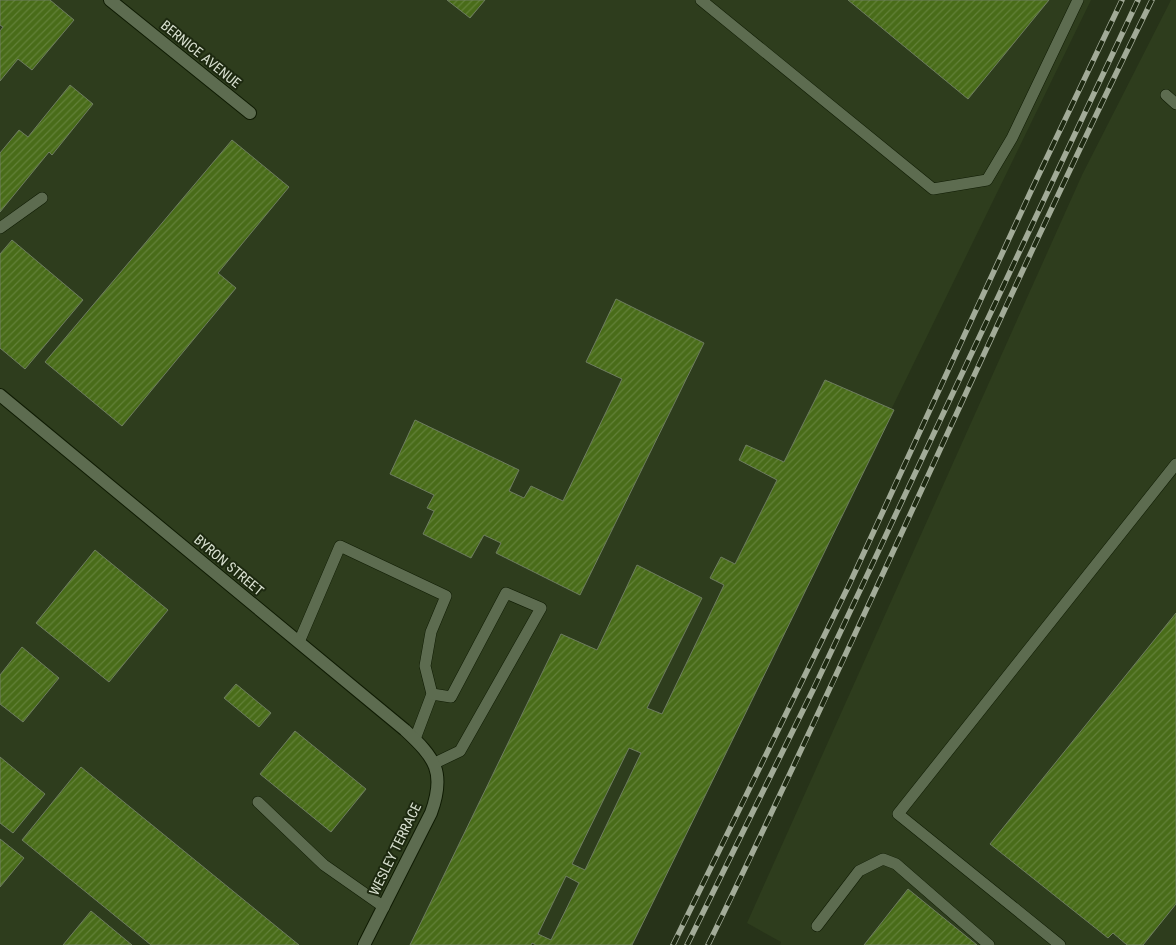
<svg xmlns="http://www.w3.org/2000/svg" width="1176" height="945" font-family="'Roboto Condensed',sans-serif">
<defs>
<pattern id="building-hatch" width="6" height="6" patternUnits="userSpaceOnUse" patternTransform="scale(1.25)"><rect width="6" height="6" fill="#496c19"/><path d="M-1 1l2-2M0 6l6-6M5 7l2-2" fill="none" stroke="#628139"/></pattern>
</defs>
<rect width="100%" height="100%" fill="#273319"/>
<g fill="#2e3d1d">
<path d="M0 0H1091L630 945H0Z"/>
<path d="M1171 0H1176V945H780L781 942 747 923 1082 175Z"/>
</g>
<g fill="url(#building-hatch)" stroke="#6e7d60" fill-rule="evenodd">
<path d="M0 0H50L74 20 32 70 18 59 0 81V31L3 27 0 25Z"/>
<path d="M447 0H485L470 18Z"/>
<path d="M848 0H1049L968 99Z"/>
<path d="M70 85 93 104 52 155 49 152 0 212V153L19 130 28 137Z"/>
<path d="M232 140 289 187 218 273 236 288 122 426 45 362Z"/>
<path d="M12 240 83 300 25 369 0 348V254Z"/>
<path d="M616 299 704 343 580 595 496 553 501 543 484 535 471 558 423 534 434 511 427 508 434 495 390 474 415 420 519 470 509 491 524 498 531 486 563 501 622 379 586 362Z"/>
<path d="M825 380 894 410 632 945H536L532 943 531 945H410L561 634 597 650 637 565 702 598 647 708 662 714 724 585 710 578 721 557 735 564 777 480 739 460 746 445 784 462ZM629 748 641 753 585 870 572 864ZM566 876 579 883 551 940 538 934Z"/>
<path d="M95 550 168 610 109 682 36 623Z"/>
<path d="M1176 613V904L1143 945H1127L1113 933 1108 938 990 844Z"/>
<path d="M22 647 59 678 23 722 0 704V675Z"/>
<path d="M236 684 271 713 259 727 224 698Z"/>
<path d="M295 731 366 789 331 832 260 774Z"/>
<path d="M0 757 45 794 13 833 0 823Z"/>
<path d="M81 767 299 945H151L22 840Z"/>
<path d="M0 839 24 858 0 887Z"/>
<path d="M908 889 977 945H864Z"/>
<path d="M91 911 132 945H63Z"/>
</g>
<g fill="none" stroke-linecap="round" stroke-linejoin="round">
<g stroke="#0f1b03" stroke-width="12">
<g id="service">
<path d="M701 0 933 189 987 180 1012 138 1078 0"/>
<path d="M1166 95 1176 104"/>
<path d="M0 228 42 198"/>
<path d="M299 642 340 546 446 596 431 632 425 666 432 694 415 739"/>
<path d="M432 694 451 697 506 593 541 608 460 751 435 763"/>
<path d="M258 802 324 865 384 907"/>
<path d="M817 926 859 871 883 859 896 864 989 945"/>
<path d="M1060 945 898 814 1176 464"/>
</g>
</g>
<g stroke="#0f1b03" stroke-width="14">
<g id="minor">
<path d="M110 0 250 113"/>
<path d="M0 395 405 730C435 758 446 772 431 813L364 945"/>
</g>
</g>
<use href="#service" stroke="#5d6c50" stroke-width="11"/>
<use href="#minor" stroke="#5d6c50" stroke-width="12"/>
<g stroke="#a2ab98" stroke-width="5.5">
<g id="rail">
<path d="M673 945 849 585 1031 191 1122 0"/>
<path d="M687 945 814 688 1138 0"/>
<path d="M708 945C861 632 998 312 1152 0"/>
</g>
</g>
<use href="#rail" stroke="#1d2910" stroke-width="4" stroke-dasharray="11" stroke-linecap="butt"/>
</g>
<g text-anchor="middle" stroke-width="4" stroke-linejoin="round" paint-order="stroke">
<g font-size="14" fill="#d8e0d0" stroke="#1d2910">
<text transform="translate(201 54) rotate(39)" y="5">BERNICE AVENUE</text>
<text transform="translate(229 565) rotate(40)" y="5">BYRON STREET</text>
<text transform="translate(395 849) rotate(-64)" y="5">WESLEY TERRACE</text>
</g>
</g>
</svg>
